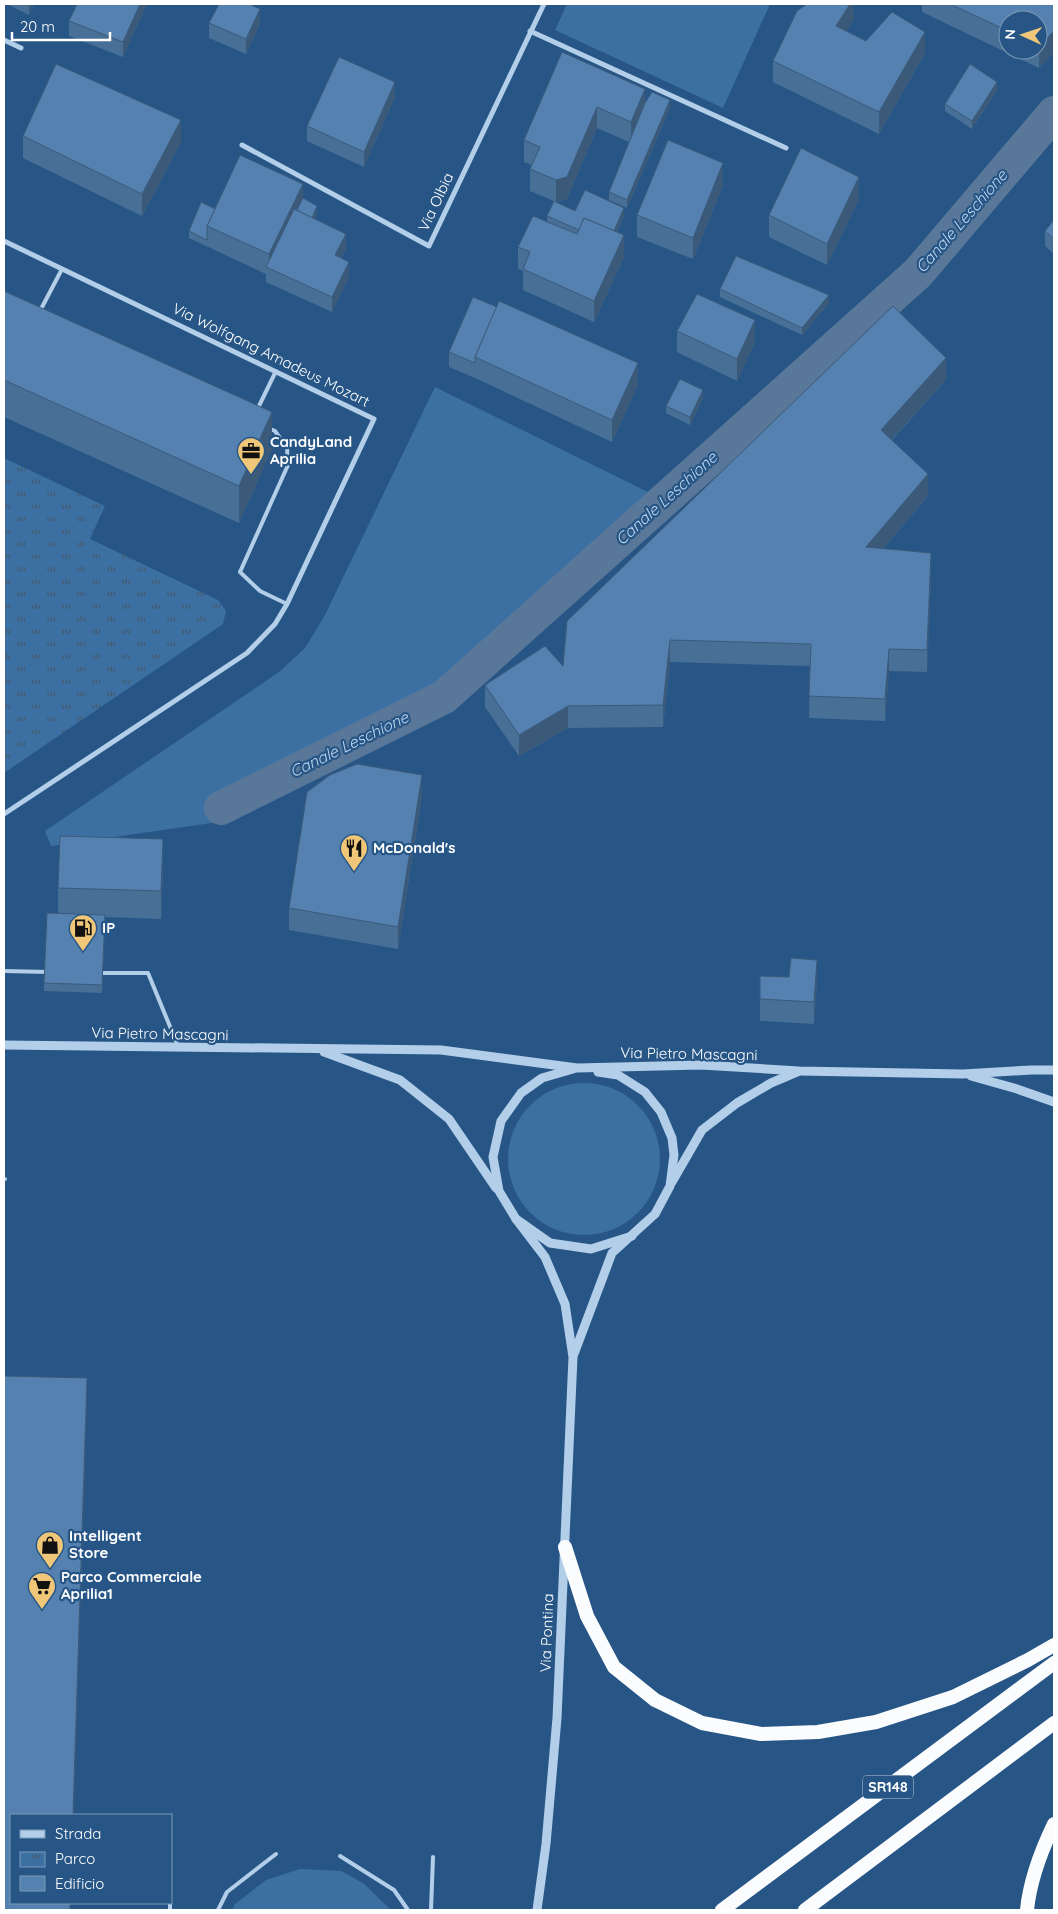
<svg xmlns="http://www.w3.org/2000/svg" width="1058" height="1914" font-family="Quicksand,sans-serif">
<defs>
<pattern id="park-tufts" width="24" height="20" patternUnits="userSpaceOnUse" patternTransform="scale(1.25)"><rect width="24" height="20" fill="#3c70a2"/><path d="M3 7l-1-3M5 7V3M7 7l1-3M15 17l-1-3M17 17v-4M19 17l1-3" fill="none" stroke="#465a6e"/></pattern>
</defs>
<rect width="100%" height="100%" fill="#275686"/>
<g fill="#3c70a2">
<path d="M567 4H770L723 108 555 30Z"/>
<path d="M435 387 654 495 437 693 213 799 219 822 51 846 45 831 279 672 305 648 324 617Z"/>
<circle cx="584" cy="1159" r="76"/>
<path d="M300 1869 341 1871 363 1883 391 1910H232L235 1904 266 1880Z"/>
</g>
<path fill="url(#park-tufts)" d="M4 458 105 506 90 539 218 600 226 611 223 624 4 773Z"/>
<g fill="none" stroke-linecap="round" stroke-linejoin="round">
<path stroke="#597899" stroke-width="34" d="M221 808 444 697 918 273 1054 113"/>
<g stroke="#b2cee8" stroke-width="4">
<path d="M40 311 62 269"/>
<path d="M257 410 276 371"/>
<path d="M268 428 275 431 287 448 288 465 240 572 260 591 287 604"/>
<path d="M4 971 49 972"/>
<path d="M99 973H148L178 1046"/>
<path d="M4 1179H5"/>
<path d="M340 1856 394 1890 408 1910"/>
<path d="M170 1910V1903"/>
<path d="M218 1910 227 1892 276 1854"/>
<path d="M431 1910 433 1857"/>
</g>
<g stroke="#b2cee8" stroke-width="5">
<path d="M530 31 786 148"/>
<path d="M4 40 21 48"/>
<path d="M242 145 429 246 544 4"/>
<path d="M4 241 374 419 287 604 275 624 247 653 4 814"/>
</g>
<g stroke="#b2cee8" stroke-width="9">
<path d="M4 1045 441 1050 577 1068 701 1065 799 1071 963 1074 1031 1070H1054"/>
<path d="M324 1052 400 1080 449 1119 496 1188"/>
<path d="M573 1069 542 1078 521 1093 501 1121 493 1157 499 1191 516 1219 550 1243 591 1249 632 1236"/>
<path d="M971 1076 1017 1089 1054 1102"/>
<path d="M672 1182 702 1130 737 1103 771 1083 797 1072"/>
<path d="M516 1219 545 1257 565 1304 573 1357 557 1718 546 1844 537 1910"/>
<path d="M574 1354 612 1253 655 1214 670 1186 674 1155 672 1138 661 1112 645 1092 618 1075 598 1072"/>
</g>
<g stroke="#fafcfe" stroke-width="14">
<path d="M565 1547 587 1616 614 1667 655 1700 702 1723 761 1734 818 1732 876 1722 953 1697 1028 1660 1054 1645"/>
<path d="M722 1910 1054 1663"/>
<path d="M805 1910 1054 1723"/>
<path d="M1027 1910C1030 1879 1041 1851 1054 1824"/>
</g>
</g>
<g fill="#486f96" fill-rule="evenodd">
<path d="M7 4H34L29 15Z"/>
<path d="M147 4 123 57 69 36V21Z"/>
<path d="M854 4V19L846 31 866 41 925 53 879 134 773 82V61Z"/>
<path d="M922 4H1054V52L1039 68 922 12ZM1008 20H1038V50H1008Z"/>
<path d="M209 23 260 24 246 54 209 38Z"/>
<path d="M562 52 645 103 670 108 627 208 609 200V192L629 142 597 128 567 199 556 202 530 191V169L532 165 524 162V140Z"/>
<path d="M997 90 972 129 945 111V104Z"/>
<path d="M395 97 364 167 307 141V126Z"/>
<path d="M23 136 181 142 142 216 23 158Z"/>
<path d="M723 185 693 259 637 237V215Z"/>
<path d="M303 198 317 214 315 219 346 249 341 258 349 277 332 312 266 282V274L189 238V231L215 209Z"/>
<path d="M859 199 827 265 769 237V215Z"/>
<path d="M575 211 624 216 617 232 624 257 594 322 523 290V271L518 269V247L547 222V216Z"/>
<path d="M1054 220V254L1045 246V231Z"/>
<path d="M720 289 829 303 802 335 720 297Z"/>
<path d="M4 291 272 449 239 523 4 417Z"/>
<path d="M677 331 755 342 737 381 677 352Z"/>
<path d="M449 352 638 385 612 442 475 378 449 367Z"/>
<path d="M946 380 892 440 928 496 883 549 931 574 927 672 889 671 885 721 809 718 810 666 670 662 663 727 568 728 519 756 485 707V685L563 666Z"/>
<path d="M703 398 690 425 666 413V406Z"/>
<path d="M422 796 398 949 289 930V908Z"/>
<path d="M163 867 161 919 105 917 102 993 44 991V983L58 913V888Z"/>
<path d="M760 976 789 977 817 982 814 1024 760 1021Z"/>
</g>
<g fill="#3b5a7a">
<path d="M29 4H34L29 15Z"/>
<path d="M140 4H147L123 57V42Z"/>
<path d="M850 4H854V19L836 47V26Z"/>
<path d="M260 9V24L246 54V39Z"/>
<path d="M1054 31V52L1039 68V46Z"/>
<path d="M925 32V53L879 134V112Z"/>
<path d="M395 82V97L364 167V152Z"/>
<path d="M997 82V90L972 129V121Z"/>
<path d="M645 89V110L631 143V122Z"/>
<path d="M670 100V108L627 208V200Z"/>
<path d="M597 107V128L567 199 556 202V180Z"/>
<path d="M181 120V142L142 216V194Z"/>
<path d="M723 163V185L693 259V238Z"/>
<path d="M859 177V199L827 265V244Z"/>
<path d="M303 184V206L269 268V254Z"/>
<path d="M317 206V214L309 231V224Z"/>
<path d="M624 208V216L608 250V243Z"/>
<path d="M346 234V249L335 270V255Z"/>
<path d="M624 235V257L594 322V301Z"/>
<path d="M349 262V277L332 312V297Z"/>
<path d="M829 295V303L802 335V328Z"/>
<path d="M755 320V342L737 381V359Z"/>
<path d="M946 358V380L881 451V430Z"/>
<path d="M638 363V385L612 442V420Z"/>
<path d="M703 390V398L690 425V417Z"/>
<path d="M272 412V449L239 523V486Z"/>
<path d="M928 474V496L866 569V547Z"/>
<path d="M931 553V574L927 672V650Z"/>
<path d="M670 640V662L663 727V705Z"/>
<path d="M889 649V671L885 721V699Z"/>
<path d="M568 706V728L519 756V735Z"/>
<path d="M422 775V796L398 949V927Z"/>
<path d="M163 839V867L161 919V891Z"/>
<path d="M817 960V982L814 1024V1002Z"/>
<path d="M87 1378V1406L74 1815H73Z"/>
</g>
<g fill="#5481af" stroke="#3b5a7a">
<path d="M77 4H140L123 42 69 21Z"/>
<path d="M219 4H249L260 9 246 39 209 23Z"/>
<path d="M807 4H850L836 26 866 41 892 12 925 32 879 112 773 61 797 11Z"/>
<path d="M950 4H1054V31L1039 46 1038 45V20H1008V31Z"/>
<path d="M562 52 645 89 631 122 597 107 567 177 556 180 530 169 540 147 524 140Z"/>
<path d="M339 57 395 82 364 152 307 126Z"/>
<path d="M56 64 181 120 142 194 23 136Z"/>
<path d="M970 64 997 82 972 121 945 104Z"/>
<path d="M652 92 670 100 627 200 609 192 645 103Z"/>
<path d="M668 140 723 163 693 238 637 215Z"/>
<path d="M801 148 859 177 827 244 769 215Z"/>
<path d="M240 155 303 184 269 254 207 226Z"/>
<path d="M585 190 624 208 614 231 584 218 579 230 547 216 554 201 575 211Z"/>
<path d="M303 198 317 206 312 218 297 210Z"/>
<path d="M201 202 215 209 207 226V240L189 231Z"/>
<path d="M294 209 346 234 335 255 349 262 332 297 266 267Z"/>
<path d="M533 216 577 234 584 218 624 235 594 301 523 269 530 252 518 247Z"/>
<path d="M1054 220V239L1045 231Z"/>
<path d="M736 256 829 295 802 328 720 289Z"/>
<path d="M4 291 272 412 239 486 4 380Z"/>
<path d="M697 294 755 320 737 359 677 331Z"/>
<path d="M473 297 497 307 475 357V363L449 352Z"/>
<path d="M499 301 638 363 612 420 475 357Z"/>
<path d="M893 306 946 358 881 430 928 474 866 547 931 553 927 650 889 649 885 699 809 696 811 644 670 640 663 705 568 706 519 735 485 685 545 646 563 666 567 621Z"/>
<path d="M680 379 703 390 690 417 666 406Z"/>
<path d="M357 764 422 775 398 927 289 908 307 792 330 775Z"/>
<path d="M60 836 163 839 161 891 58 888Z"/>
<path d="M47 913 105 915 102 985 44 983Z"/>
<path d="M791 958 817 960 814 1002 760 999V976L789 977Z"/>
<path d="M4 1376 87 1378 73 1815H11V1903H70V1910H4Z"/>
</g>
<defs>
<g id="office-pin" transform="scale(1.4375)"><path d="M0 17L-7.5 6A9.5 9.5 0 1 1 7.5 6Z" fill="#f0c778" stroke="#275686"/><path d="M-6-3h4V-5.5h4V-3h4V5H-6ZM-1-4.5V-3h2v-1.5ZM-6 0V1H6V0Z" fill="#111"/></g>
<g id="restaurant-pin" transform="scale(1.4375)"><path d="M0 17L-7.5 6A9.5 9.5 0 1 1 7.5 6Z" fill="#f0c778" stroke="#275686"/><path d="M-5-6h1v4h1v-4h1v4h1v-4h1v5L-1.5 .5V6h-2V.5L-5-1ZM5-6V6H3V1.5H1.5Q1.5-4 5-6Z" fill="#111"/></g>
<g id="fuel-pin" transform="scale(1.4375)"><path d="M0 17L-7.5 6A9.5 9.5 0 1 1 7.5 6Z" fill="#f0c778" stroke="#275686"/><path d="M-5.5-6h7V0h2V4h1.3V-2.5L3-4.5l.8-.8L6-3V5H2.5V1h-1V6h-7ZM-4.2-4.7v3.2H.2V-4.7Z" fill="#111"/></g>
<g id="shop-pin" transform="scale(1.4375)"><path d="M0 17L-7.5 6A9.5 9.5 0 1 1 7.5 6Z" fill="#f0c778" stroke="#275686"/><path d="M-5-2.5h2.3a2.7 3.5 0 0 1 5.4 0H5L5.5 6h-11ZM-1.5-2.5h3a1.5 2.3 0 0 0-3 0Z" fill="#111"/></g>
<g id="supermarket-pin" transform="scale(1.4375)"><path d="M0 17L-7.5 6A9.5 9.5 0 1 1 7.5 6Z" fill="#f0c778" stroke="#275686"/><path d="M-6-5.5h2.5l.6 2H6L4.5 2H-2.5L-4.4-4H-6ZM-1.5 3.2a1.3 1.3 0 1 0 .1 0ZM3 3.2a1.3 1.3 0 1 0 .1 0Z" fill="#111"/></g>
</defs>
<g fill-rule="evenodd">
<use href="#office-pin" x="251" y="451"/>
<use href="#restaurant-pin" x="354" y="848"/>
<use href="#fuel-pin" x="83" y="928"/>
<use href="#shop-pin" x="50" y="1545"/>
<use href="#supermarket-pin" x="42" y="1586"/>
</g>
<g text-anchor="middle" stroke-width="4.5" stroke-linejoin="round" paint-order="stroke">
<rect fill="#275686" stroke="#beccdb" stroke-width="1" x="863" y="1775.5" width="50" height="23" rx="4"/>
<g font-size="14" font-weight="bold" fill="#fff">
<text x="888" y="1792">SR148</text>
</g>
<g font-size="15" fill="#fff" stroke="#275686">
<text transform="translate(436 202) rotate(-65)" y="5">Via Olbia</text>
<text transform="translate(271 355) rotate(26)" y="5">Via Wolfgang Amadeus Mozart</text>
<text transform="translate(160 1034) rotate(1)" y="5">Via Pietro Mascagni</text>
<text transform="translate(689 1054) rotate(1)" y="5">Via Pietro Mascagni</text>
<text transform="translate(547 1633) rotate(-88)" y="5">Via Pontina</text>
</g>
<g font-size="15" font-weight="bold" fill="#fff" stroke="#275686" text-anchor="start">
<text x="270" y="447">CandyLand<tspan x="270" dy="17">Aprilia</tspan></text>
<text x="373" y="853">McDonald's</text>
<text x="102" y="933">IP</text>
<text x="69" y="1541">Intelligent<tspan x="69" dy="17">Store</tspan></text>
<text x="61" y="1582">Parco Commerciale<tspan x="61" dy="17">Aprilia1</tspan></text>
</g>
<g font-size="16" font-style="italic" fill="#bed7ef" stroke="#275686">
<text transform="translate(961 221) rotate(-49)" y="6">Canale Leschione</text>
<text transform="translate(666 498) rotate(-42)" y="6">Canale Leschione</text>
<text transform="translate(349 744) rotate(-26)" y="6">Canale Leschione</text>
</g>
</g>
<rect width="1058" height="1914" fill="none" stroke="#ffffff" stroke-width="10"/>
<rect x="10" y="1814" width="162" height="90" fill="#275686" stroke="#7d9ab6"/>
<rect x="20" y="1830" width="25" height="8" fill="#b2cee8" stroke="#7d9ab6"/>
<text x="55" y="1839" font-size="15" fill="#ffffff">Strada</text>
<rect x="20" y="1852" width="25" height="15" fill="url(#park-tufts)" stroke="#7d9ab6"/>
<text x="55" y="1864" font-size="15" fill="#ffffff">Parco</text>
<rect x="20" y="1876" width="25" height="15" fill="#5481af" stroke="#7d9ab6"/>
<text x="55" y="1889" font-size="15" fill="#ffffff">Edificio</text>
<g transform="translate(1023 35) rotate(273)"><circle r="24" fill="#275686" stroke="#7d9ab6"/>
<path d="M0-4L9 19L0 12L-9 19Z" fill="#f0c778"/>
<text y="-8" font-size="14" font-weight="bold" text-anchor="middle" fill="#ffffff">N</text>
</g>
<path d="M12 32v8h98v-8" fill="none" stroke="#ffffff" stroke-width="2.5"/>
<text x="20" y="32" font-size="15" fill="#ffffff" stroke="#275686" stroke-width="4" paint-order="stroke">20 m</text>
</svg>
